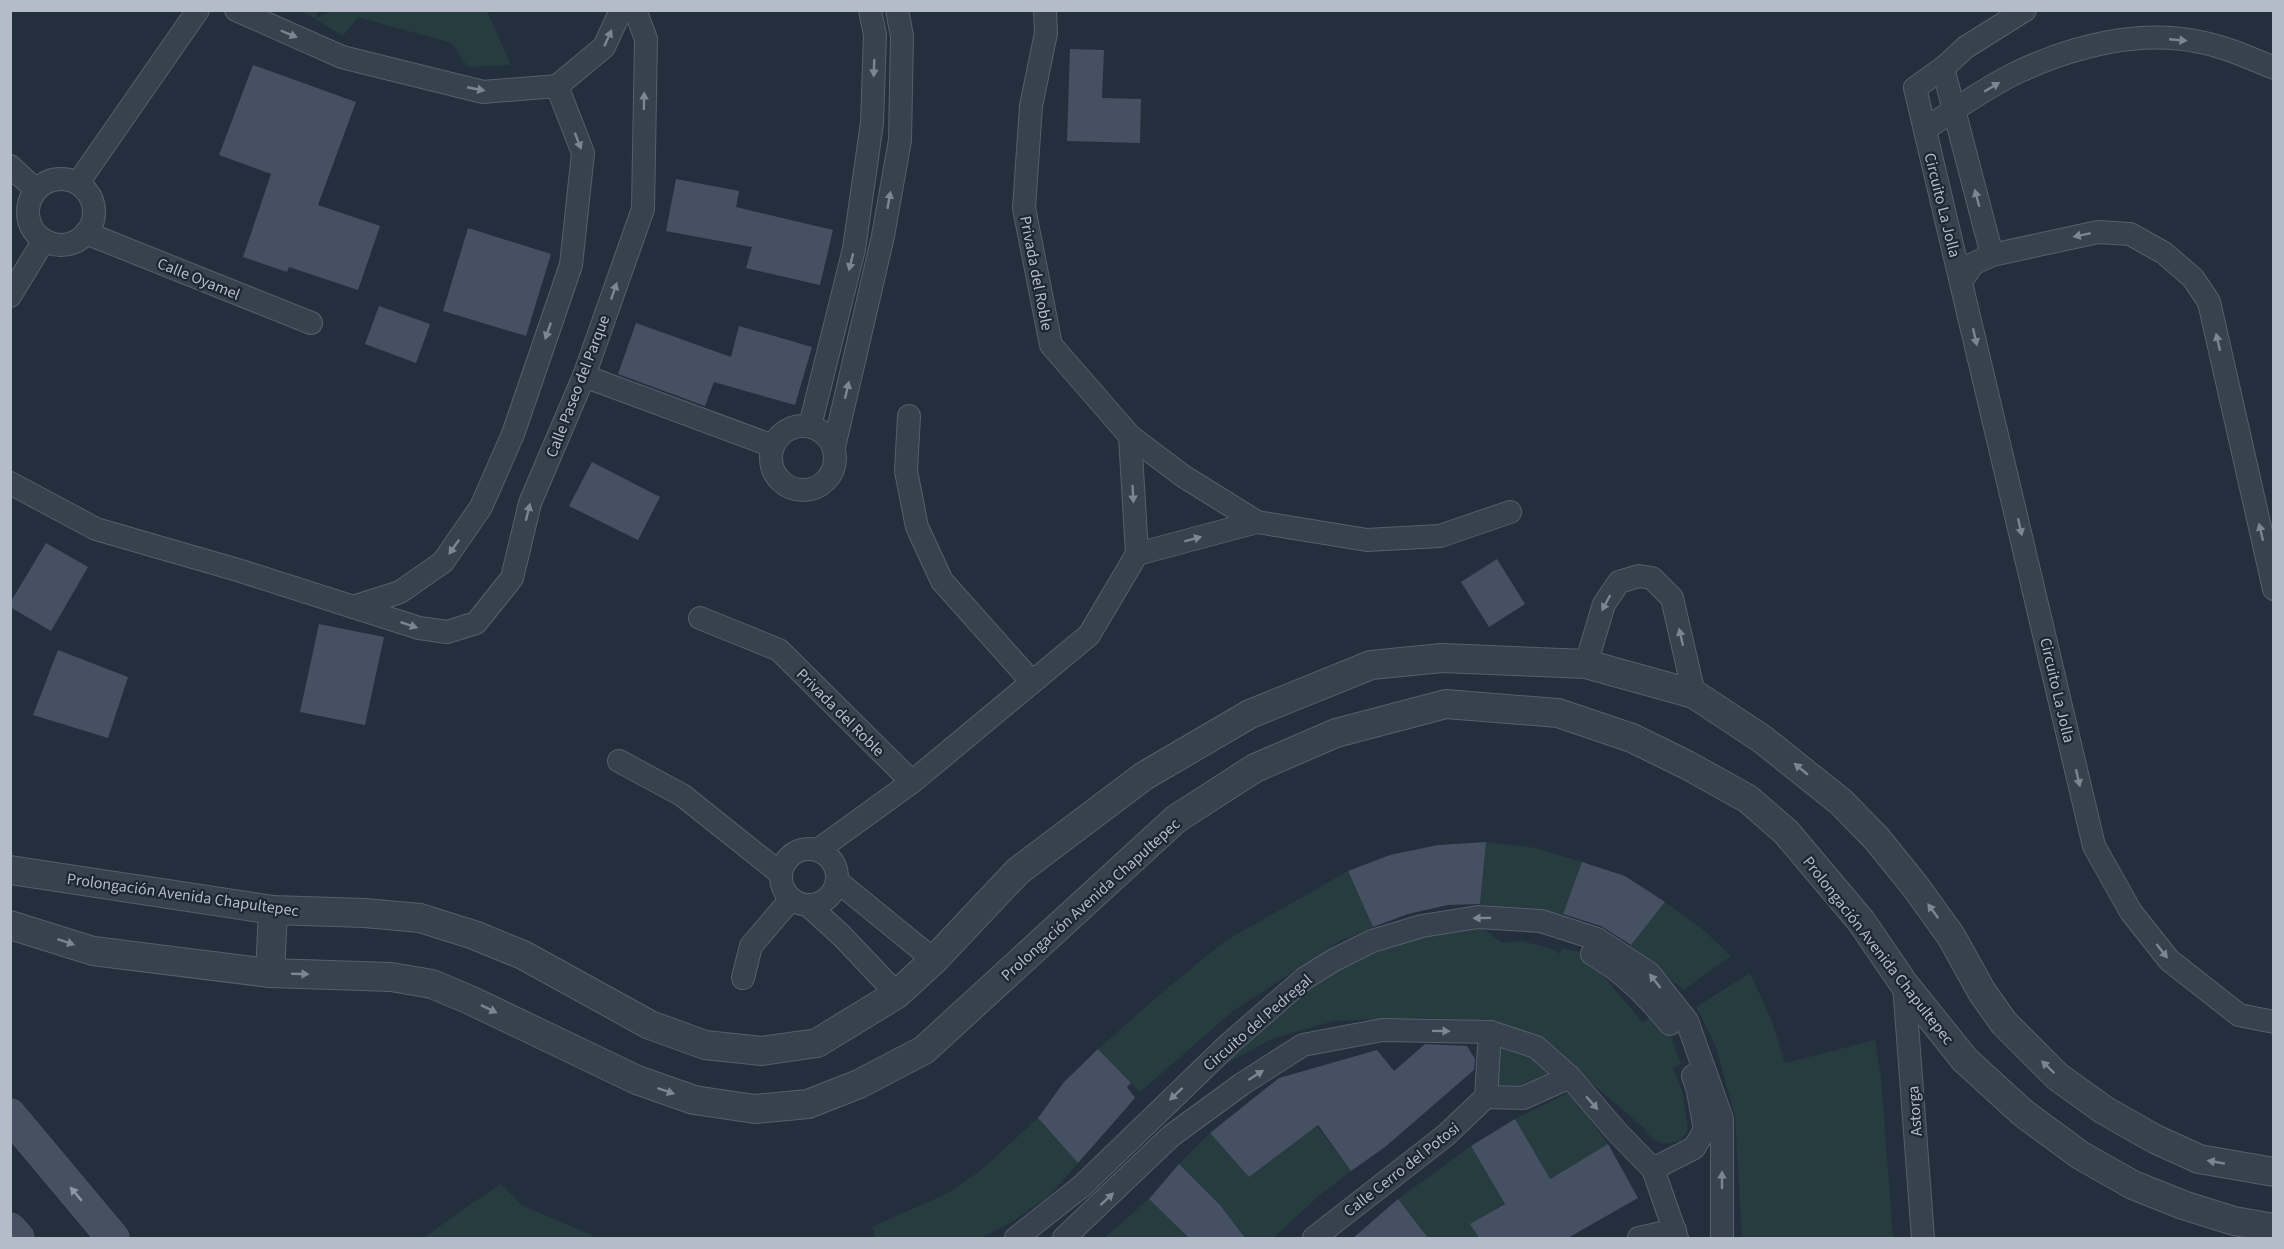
<svg xmlns="http://www.w3.org/2000/svg" width="2284" height="1249" font-family="'Source Sans 3',sans-serif">
<rect width="100%" height="100%" fill="#242f3e"/>
<g fill="#263c3f">
<path d="M332 10 487 11 511 65 468 67 451 43 358 17 343 36 302 11H317V18Z"/>
<path d="M1486 842 1536 848 1582 862 1562 917 1522 909 1480 905Z"/>
<path d="M1348 871 1373 927 1340 941 1233 1011 1140 1092 1098 1049 1164 991 1225 941Z"/>
<path d="M1665 902 1700 927 1731 956 1684 990 1629 947Z"/>
<path d="M1480 926 1502 943 1522 941 1555 950 1560 954 1562 948 1584 953 1643 1023 1655 1013 1669 1032 1681 1064 1673 1068 1683 1094 1688 1130 1680 1141 1666 1144 1653 1140 1643 1127 1570 1065 1469 1023 1427 1018 1334 1021 1272 1039 1212 1071 1292 996 1352 960 1422 935Z"/>
<path d="M1750 973 1771 1019 1785 1063 1875 1040 1881 1076 1893 1238H1742L1735 1116 1715 1044 1696 1007Z"/>
<path d="M1494 1035 1569 1076 1487 1097Z"/>
<path d="M1280 1078 1351 1171 1322 1193 1273 1238H1246L1220 1205 1179 1164 1210 1133 1249 1177 1288 1148 1251 1100Z"/>
<path d="M1570 1092 1608 1144 1549 1179 1515 1119Z"/>
<path d="M1038 1118 1078 1163 1049 1196 1015 1220 981 1238H876L872 1227 948 1193 980 1171Z"/>
<path d="M1471 1146 1505 1203 1471 1224 1480 1238H1429L1398 1199Z"/>
<path d="M501 1184 523 1206 592 1235 591 1238H424L459 1212Z"/>
<path d="M1149 1199 1189 1238H1104Z"/>
</g>
<g fill="#455162">
<path d="M1070 49 1104 50 1102 98 1141 99 1140 143 1067 141Z"/>
<path d="M253 65 356 102 318 205 380 226 358 290 289 267 287 272 243 257 271 174 219 155Z"/>
<path d="M676 179 739 191 736 207 833 230 820 285 746 268 752 247 666 231Z"/>
<path d="M468 228 551 254 526 336 443 311Z"/>
<path d="M379 306 430 324 416 363 365 344Z"/>
<path d="M636 323 731 357 739 326 812 347 795 405 714 382 705 406 618 374Z"/>
<path d="M592 462 660 497 638 540 569 506Z"/>
<path d="M46 543 88 567 51 631 10 607V603Z"/>
<path d="M1497 559 1525 604 1489 627 1461 582Z"/>
<path d="M319 624 384 637 365 725 300 712Z"/>
<path d="M58 650 128 677 108 738 33 715Z"/>
<path d="M1486 842 1480 904 1448 905 1408 914 1373 927 1348 871 1390 855 1438 845Z"/>
<path d="M1582 862 1625 876 1665 902 1631 945 1601 926 1563 914Z"/>
<path d="M1425 1044 1467 1046 1475 1059 1474 1070 1385 1147 1351 1171 1318 1125 1249 1177 1210 1133 1279 1078 1377 1050 1394 1071Z"/>
<path d="M1098 1049 1131 1083 1127 1087 1135 1098 1078 1163 1038 1118 1064 1082Z"/>
<path d="M1515 1119 1550 1179 1608 1144 1638 1198 1566 1239H1480L1470 1224 1505 1204 1471 1146Z"/>
<path d="M1179 1164 1220 1205 1246 1239H1190L1149 1199Z"/>
<path d="M1398 1199 1429 1239H1352Z"/>
</g>
<g fill="none" stroke-linecap="round" stroke-linejoin="round">
<g stroke="#565f6c" stroke-width="24">
<g id="minor">
<path d="M236 10 342 57 483 92 557 86 604 47 621 10"/>
<path d="M1045 10 1046 33 1031 106 1024 208 1051 345 1130 436 1183 476 1257 522 1367 540 1440 536 1510 512"/>
<path d="M2025 10 1966 47 1943 68 1915 88 2094 846 2131 912 2169 960 2239 1015 2274 1022"/>
<path d="M1943 68 1992 255"/>
<path d="M1925 129C1955 110 1986 87 2018 72 2073 46 2140 29 2200 42 2226 47 2250 58 2274 68"/>
<path d="M10 166 36 190"/>
<circle cx="61" cy="212" r="33"/>
<path d="M78 183 198 10"/>
<path d="M86 233 311 323"/>
<path d="M1962 280 1973 264 1992 255 2098 232 2130 234 2164 253 2193 278 2209 302 2274 589"/>
<path d="M10 296 44 240"/>
<path d="M584 376 773 446"/>
<path d="M909 416 906 471 917 527 942 581 1032 682"/>
<circle cx="803" cy="458" r="32"/>
<path d="M810 426 854 249 872 123 875 35 870 10"/>
<path d="M834 447 883 236 900 140 902 36 897 10"/>
<path d="M10 483 96 529 241 571 419 628 447 632 476 623 512 578 530 503 584 376 643 209 646 39 635 10"/>
<path d="M1137 554 1257 522"/>
<path d="M353 607 400 592 443 562 481 507 513 434 571 265 583 153 557 86"/>
<path d="M700 618 779 650 912 782"/>
<path d="M1586 664 1604 604 1619 582 1639 576 1652 578 1672 598 1694 694"/>
<path d="M619 761 682 795 780 873"/>
<circle cx="809" cy="877" r="28"/>
<path d="M818 850 912 782 1089 635 1137 554 1130 436"/>
<path d="M837 881 934 960"/>
<path d="M809 906 841 935 897 994"/>
<path d="M1592 954C1623 971 1648 997 1670 1024"/>
<path d="M743 978 751 946 791 899"/>
<path d="M1904 984 1923 1238"/>
<path d="M1486 1097 1523 1098 1570 1077"/>
<path d="M1653 1169 1694 1148 1705 1130 1698 1091 1693 1076"/>
<path d="M1016 1238 1082 1186 1230 1043 1305 978 1334 960 1372 941 1422 926 1478 917 1541 921 1597 939 1649 973 1687 1021 1722 1119V1238"/>
<path d="M1064 1238 1171 1136 1242 1084 1303 1045 1382 1030 1490 1032 1536 1047 1570 1077 1616 1131 1653 1169 1677 1238"/>
<path d="M1314 1238 1446 1135 1486 1097 1490 1032"/>
<path d="M1639 1238 1675 1230"/>
</g>
</g>
<g stroke="#565f6c" stroke-width="30">
<g id="tertiary">
<path d="M10 870 273 910 365 913 420 918 474 935 523 955 650 1025 705 1045 762 1051 817 1043 897 994 934 960 1018 871 1144 776 1250 714 1371 665 1442 658 1586 664 1694 694 1762 739 1841 802 1877 839 1915 886 1951 936 1982 992 2004 1023 2058 1077 2104 1110 2155 1139 2199 1159 2274 1172"/>
<path d="M10 925 93 951 270 973 391 977 432 984 470 1000 637 1080 694 1100 755 1109 808 1104 859 1084 924 1050 1176 819 1255 768 1336 733 1446 704 1558 713 1632 738 1687 765 1748 799 1786 832 1861 921 1904 984 1965 1060 2023 1113 2080 1155 2133 1185 2183 1205 2234 1221 2274 1228"/>
<path d="M270 973 273 910"/>
</g>
</g>
<g stroke="#565f6c" stroke-width="33">
<g id="secondary">
<path d="M10 1115 113 1238"/>
<path d="M10 1229 18 1238"/>
</g>
</g>
<use href="#minor" stroke="#38414e" stroke-width="22"/>
<use href="#tertiary" stroke="#38414e" stroke-width="28"/>
<use href="#secondary" stroke="#465061" stroke-width="32"/>
</g>
<defs><path id="oneway-solid" d="M-6-.8H1V-3.2L6.5 0L1 3.2V.8H-6Z" transform="scale(1.5)"/></defs>
<g fill="#7c8592">
<use href="#oneway-solid" transform="translate(289 34) rotate(23)"/>
<use href="#oneway-solid" transform="translate(608 38) rotate(-66)"/>
<use href="#oneway-solid" transform="translate(2178 40) rotate(5)"/>
<use href="#oneway-solid" transform="translate(874 68) rotate(92)"/>
<use href="#oneway-solid" transform="translate(1992 87) rotate(-31)"/>
<use href="#oneway-solid" transform="translate(476 89) rotate(11)"/>
<use href="#oneway-solid" transform="translate(644 101) rotate(-89)"/>
<use href="#oneway-solid" transform="translate(578 141) rotate(69)"/>
<use href="#oneway-solid" transform="translate(1977 198) rotate(-105)"/>
<use href="#oneway-solid" transform="translate(889 200) rotate(-80)"/>
<use href="#oneway-solid" transform="translate(2082 235) rotate(168)"/>
<use href="#oneway-solid" transform="translate(851 262) rotate(104)"/>
<use href="#oneway-solid" transform="translate(614 291) rotate(-71)"/>
<use href="#oneway-solid" transform="translate(548 331) rotate(109)"/>
<use href="#oneway-solid" transform="translate(1975 337) rotate(77)"/>
<use href="#oneway-solid" transform="translate(2218 342) rotate(-103)"/>
<use href="#oneway-solid" transform="translate(847 390) rotate(-77)"/>
<use href="#oneway-solid" transform="translate(1133 494) rotate(87)"/>
<use href="#oneway-solid" transform="translate(528 512) rotate(-76)"/>
<use href="#oneway-solid" transform="translate(2020 527) rotate(77)"/>
<use href="#oneway-solid" transform="translate(2261 532) rotate(-103)"/>
<use href="#oneway-solid" transform="translate(1193 539) rotate(-15)"/>
<use href="#oneway-solid" transform="translate(454 547) rotate(125)"/>
<use href="#oneway-solid" transform="translate(1606 603) rotate(118)"/>
<use href="#oneway-solid" transform="translate(409 625) rotate(18)"/>
<use href="#oneway-solid" transform="translate(1681 637) rotate(-103)"/>
<use href="#oneway-solid" transform="translate(1801 769) rotate(-140)"/>
<use href="#oneway-solid" transform="translate(2078 778) rotate(77)"/>
<use href="#oneway-solid" transform="translate(1933 911) rotate(-126)"/>
<use href="#oneway-solid" transform="translate(1482 918) rotate(179)"/>
<use href="#oneway-solid" transform="translate(66 942) rotate(18)"/>
<use href="#oneway-solid" transform="translate(2162 951) rotate(52)"/>
<use href="#oneway-solid" transform="translate(300 974) rotate(2)"/>
<use href="#oneway-solid" transform="translate(1655 981) rotate(-128)"/>
<use href="#oneway-solid" transform="translate(489 1009) rotate(26)"/>
<use href="#oneway-solid" transform="translate(1441 1031) rotate(1)"/>
<use href="#oneway-solid" transform="translate(2048 1067) rotate(-136)"/>
<use href="#oneway-solid" transform="translate(1256 1075) rotate(-33)"/>
<use href="#oneway-solid" transform="translate(666 1091) rotate(19)"/>
<use href="#oneway-solid" transform="translate(1176 1094) rotate(137)"/>
<use href="#oneway-solid" transform="translate(1592 1103) rotate(49)"/>
<use href="#oneway-solid" transform="translate(2216 1162) rotate(-170)"/>
<use href="#oneway-solid" transform="translate(1722 1180) rotate(-90)"/>
<use href="#oneway-solid" transform="translate(1107 1199) rotate(-43)"/>
</g>
<use fill="#8e96a5" href="#oneway-solid" transform="translate(76 1194) rotate(-130)"/>
<g text-anchor="middle" stroke-width="4.5" stroke-linejoin="round" paint-order="stroke">
<g font-size="16" fill="#b4bcc9" stroke="#1d2633">
<text transform="translate(1943 205) rotate(76)" y="6">Circuito La Jolla</text>
<text transform="translate(1037 273) rotate(79)" y="6">Privada del Roble</text>
<text transform="translate(199 278) rotate(22)" y="6">Calle Oyamel</text>
<text transform="translate(577 386) rotate(-69)" y="6">Calle Paseo del Parque</text>
<text transform="translate(2058 690) rotate(77)" y="6">Circuito La Jolla</text>
<text transform="translate(841 712) rotate(45)" y="6">Privada del Roble</text>
<text transform="translate(183 894) rotate(8)" y="6">Prolongación Avenida Chapultepec</text>
<text transform="translate(1090 899) rotate(-42)" y="6">Prolongación Avenida Chapultepec</text>
<text transform="translate(1879 950) rotate(52)" y="6">Prolongación Avenida Chapultepec</text>
<text transform="translate(1257 1022) rotate(-41)" y="6">Circuito del Pedregal</text>
<text transform="translate(1914 1111) rotate(-94)" y="6">Astorga</text>
<text transform="translate(1401 1169) rotate(-38)" y="6">Calle Cerro del Potosi</text>
</g>
</g>
<rect width="2284" height="1249" fill="none" stroke="#b4bcc9" stroke-width="24"/>
</svg>
